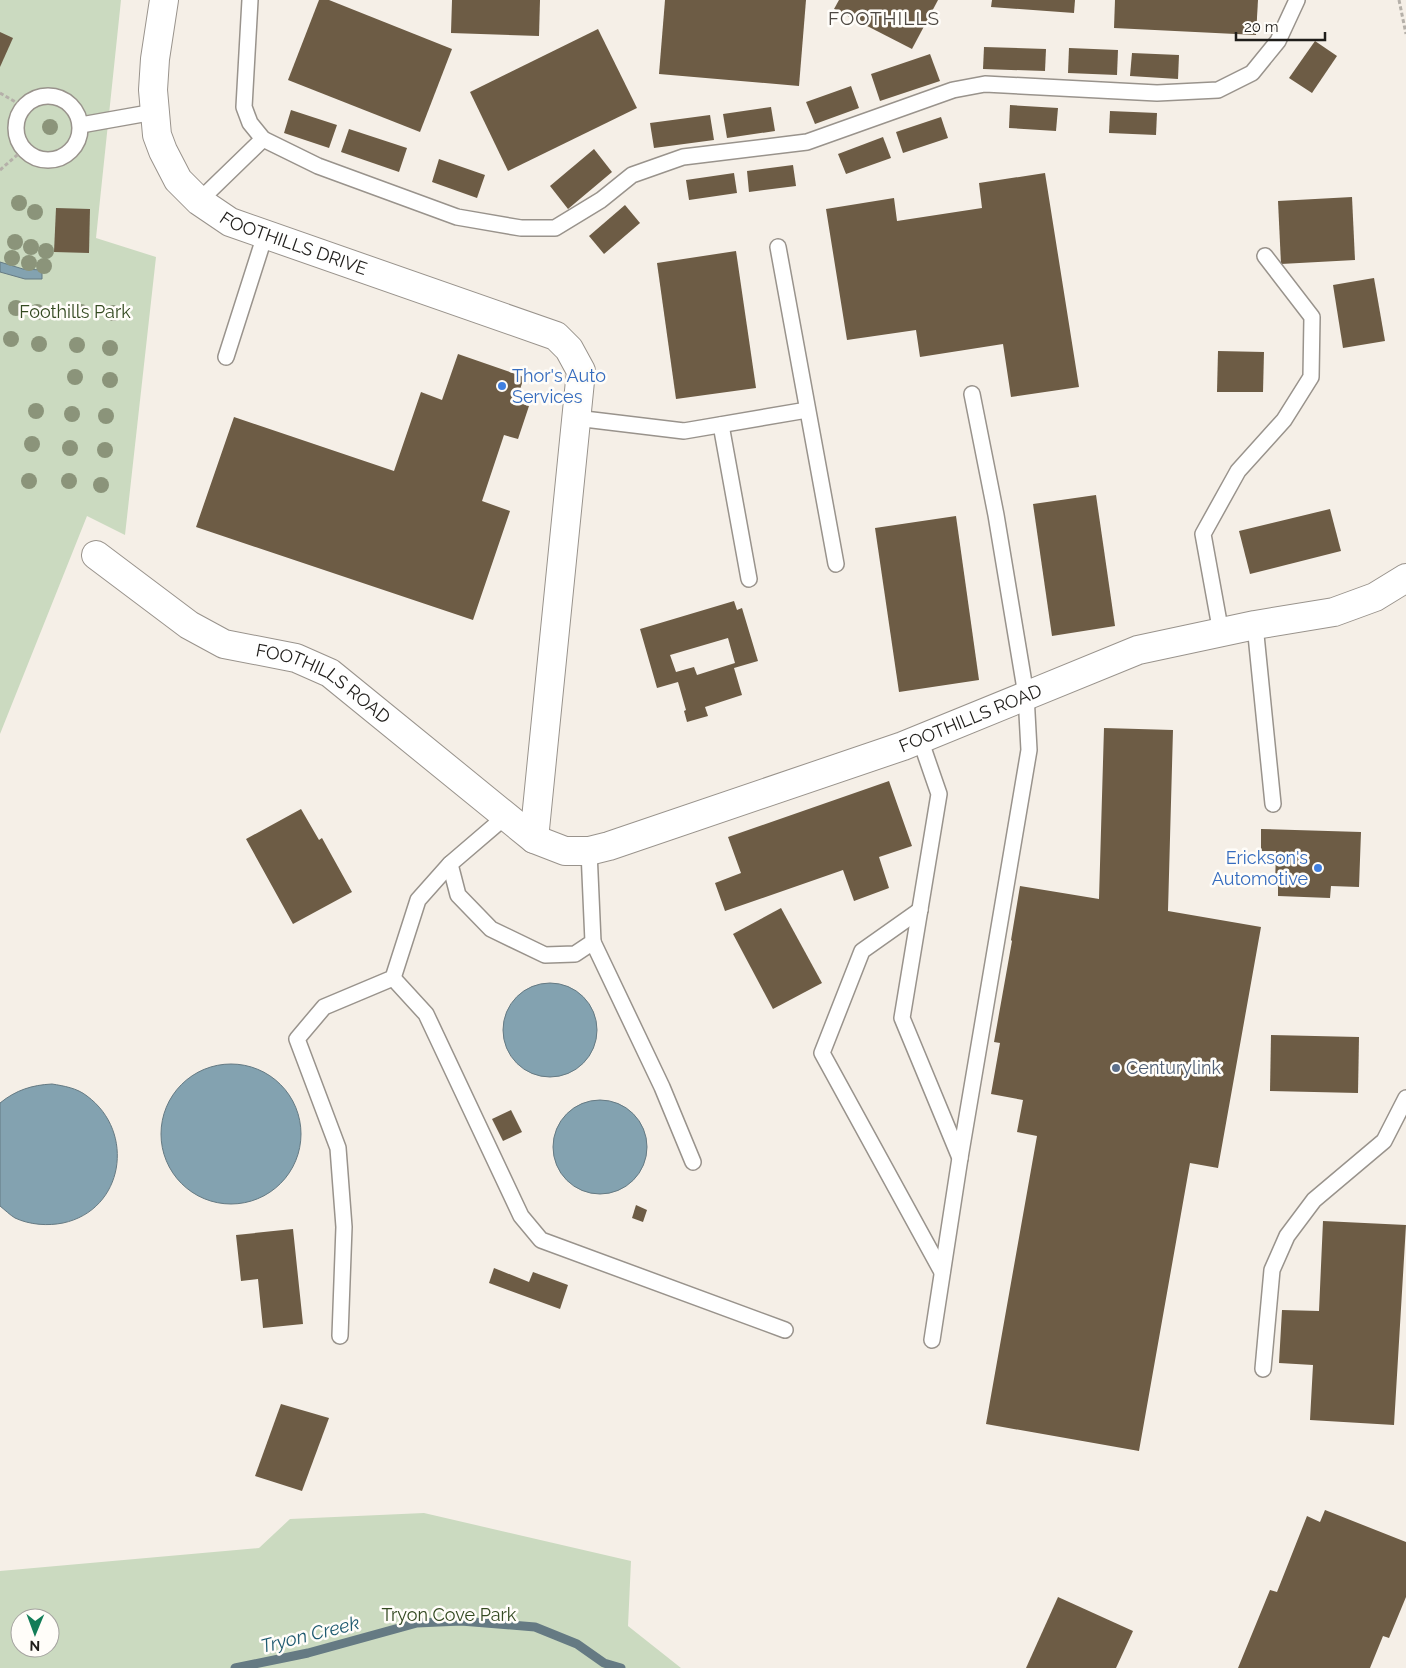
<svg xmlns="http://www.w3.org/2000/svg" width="1406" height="1668" font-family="Raleway,sans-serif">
<rect width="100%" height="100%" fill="#f5efe7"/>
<g fill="#cbdac0" fill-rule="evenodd">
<path d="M0 0H121L96 238 156 257 125 535 87 516 0 734Z"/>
<path d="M424 1513 631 1561 628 1626 681 1668H0V1571L259 1548 290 1519ZM20 1618H50V1648H20Z"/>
</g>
<g fill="#83a2b0" stroke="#657a83">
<path d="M0 262 23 269 42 270V279H25L0 272Z"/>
<circle cx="550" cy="1030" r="47"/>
<circle cx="231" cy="1134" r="70"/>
<path d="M52 1084C64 1086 77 1088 87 1096 136 1132 124 1210 63 1223 48 1226 30 1225 15 1218 10 1215 5 1210 0 1206V1103C16 1090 32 1085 52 1084Z"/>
<circle cx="600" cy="1147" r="47"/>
</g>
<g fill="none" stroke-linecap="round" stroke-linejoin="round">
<path stroke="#657a83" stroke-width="9" d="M235 1668 308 1653 417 1623 461 1621 535 1627 577 1644 604 1663 621 1668"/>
</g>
<g fill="#6d5c45" fill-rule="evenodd">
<path d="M319 0H329L452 49 420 132 288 80Z"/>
<path d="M452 0H540L539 36 451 33Z"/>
<path d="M665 0H806L799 86 659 74Z"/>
<path d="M839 0H938L912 49 834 9Z"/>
<path d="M992 0H1075L1074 13 991 7Z"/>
<path d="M1115 0H1258L1256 35 1114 28Z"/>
<path d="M598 29 637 108 508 171 470 92Z"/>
<path d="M0 32 13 38 0 67Z"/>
<path d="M1315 41 1337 56 1312 93 1289 78Z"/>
<path d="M984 47 1046 49 1045 71 983 69Z"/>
<path d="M1069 48 1118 50 1117 75 1068 73Z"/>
<path d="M1132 53 1179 55 1178 79 1130 76Z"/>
<path d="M930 54 940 81 880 101 871 74Z"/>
<path d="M851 86 859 108 815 124 806 102Z"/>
<path d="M1010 105 1058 108 1056 131 1009 128Z"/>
<path d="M771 107 775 131 727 138 723 114Z"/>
<path d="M291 110 337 125 329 148 284 133Z"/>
<path d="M1110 111 1157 113 1156 135 1109 133Z"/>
<path d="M710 115 714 140 654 148 650 123Z"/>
<path d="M941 117 948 138 903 153 896 132Z"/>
<path d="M349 129 407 148 399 172 341 152Z"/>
<path d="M883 137 891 158 846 174 838 154Z"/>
<path d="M594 149 612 172 568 209 550 186Z"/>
<path d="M439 159 485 175 477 198 432 182Z"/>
<path d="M793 165 796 186 749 192 747 171Z"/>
<path d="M734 173 737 193 689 200 686 180Z"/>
<path d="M1045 173 1079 387 1011 397 1003 344 920 357 916 330 847 340 826 209 894 198 897 221 982 208 979 183Z"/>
<path d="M1352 197 1355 260 1281 264 1278 201Z"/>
<path d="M625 205 640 223 604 254 589 236Z"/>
<path d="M56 208 90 209 89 253 54 252Z"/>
<path d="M736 251 756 388 676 399 657 263Z"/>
<path d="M1374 278 1385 341 1343 348 1333 285Z"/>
<path d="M1218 351 1264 352 1263 392H1217Z"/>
<path d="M458 354 524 377 516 402 529 406 518 439 504 435 482 501 510 511 473 620 196 527 234 417 394 471 421 392 442 400Z"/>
<path d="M1096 495 1115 626 1052 636 1033 504Z"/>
<path d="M1330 509 1341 551 1250 574 1239 531Z"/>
<path d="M956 516 979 680 899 692 875 528Z"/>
<path d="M734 601 737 610 742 608 758 661 734 668 742 695 705 707 708 716 687 722 684 711 686 710 678 682 657 688 640 629ZM728 638 735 663 697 675 694 667 676 672 670 655Z"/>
<path d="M1104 728 1173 730 1168 911 1261 927 1218 1168 1190 1163 1139 1451 986 1424 1037 1136 1017 1132 1023 1100 991 1094 1000 1043 994 1042 1012 941 1011 940 1020 886 1099 899Z"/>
<path d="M889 781 912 846 879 857 889 888 854 901 843 870 725 911 715 883 741 873 728 837Z"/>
<path d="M301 809 319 840 322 838 352 892 293 924 246 839Z"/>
<path d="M1261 829 1361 832 1359 887 1331 886 1330 898 1278 896V886H1275L1276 851H1261Z"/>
<path d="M781 908 822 983 773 1009 733 934Z"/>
<path d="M1271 1035 1359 1037 1358 1093 1270 1091Z"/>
<path d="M511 1110 522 1132 503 1141 492 1119Z"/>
<path d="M636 1205 647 1210 643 1222 632 1218Z"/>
<path d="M1323 1221 1406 1225 1394 1425 1310 1420 1313 1365 1279 1363 1282 1310 1319 1311Z"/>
<path d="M293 1229 303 1324 263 1328 258 1279 241 1281 236 1235Z"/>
<path d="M494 1268 529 1282 533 1272 568 1285 560 1309 489 1283Z"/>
<path d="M281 1404 329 1418 302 1491 255 1476Z"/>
<path d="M1325 1510 1406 1542V1597L1389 1638 1383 1636 1370 1668H1238L1270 1590 1277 1592 1307 1516 1320 1522Z"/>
<path d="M1058 1597 1133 1631 1116 1668H1026Z"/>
</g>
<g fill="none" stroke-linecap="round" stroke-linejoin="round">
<g stroke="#99938c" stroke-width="18">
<g id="lane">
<path d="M250 0 244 107 250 123 263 139 318 166 457 217 521 228H555L601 200 632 175 683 157 807 142 953 90 985 84 1157 93 1218 90 1252 73 1278 41 1297 0"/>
<circle cx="48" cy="128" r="32"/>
<path d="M81 125 154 112"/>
<path d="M199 201 263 139"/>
<path d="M778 247 836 564"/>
<path d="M226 357 265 235"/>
<path d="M576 418 684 431 807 410"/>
<path d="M721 425 749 579"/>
<path d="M1255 625 1273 804"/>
<path d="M1221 633 1203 534 1238 471 1284 420 1311 377 1312 317 1265 256"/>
<path d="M920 739 939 794 902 1018 960 1158"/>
<path d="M506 816 450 864 458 895 491 929 545 955 575 954 593 942 589 851"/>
<path d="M920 910 862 951 822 1053 942 1272"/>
<path d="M593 942 662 1087 693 1162"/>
<path d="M393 978 426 1014 521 1216 541 1240 785 1330"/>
<path d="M340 1336 344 1227 338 1148 297 1039 324 1007 393 978 418 900 450 864"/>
<path d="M932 1340 960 1158 1029 750 1026 695 996 515 972 394"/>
<path d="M1263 1369 1272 1270 1287 1236 1314 1200 1384 1141 1406 1098"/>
</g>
</g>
<g stroke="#99938c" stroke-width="30">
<g id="street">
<path id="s1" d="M164 0 155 59 153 90 157 135 163 151 178 180 199 201 230 222 556 336 569 349 581 371 534 839"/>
<path id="s2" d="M96 555 189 625 224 644 296 658 330 673 534 839 565 851H589L609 846 903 746 1138 650 1255 625 1334 612 1375 597 1406 578"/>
</g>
</g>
<g stroke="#b5b0a9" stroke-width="3" stroke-dasharray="4 2.5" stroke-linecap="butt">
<path d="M1399 0 1406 34"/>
<path d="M0 93 24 107"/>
<path d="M0 170 24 149"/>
</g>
<use href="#lane" stroke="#fff" stroke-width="15"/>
<use href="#street" stroke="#fff" stroke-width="28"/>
</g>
<g fill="#8b947a">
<circle cx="50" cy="127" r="8"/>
<circle cx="19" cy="203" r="8"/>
<circle cx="35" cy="212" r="8"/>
<circle cx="15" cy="242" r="8"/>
<circle cx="31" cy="247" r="8"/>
<circle cx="46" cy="251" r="8"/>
<circle cx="12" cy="258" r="8"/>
<circle cx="29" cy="263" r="8"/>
<circle cx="44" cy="266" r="8"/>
<circle cx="16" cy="308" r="8"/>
<circle cx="37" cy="312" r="8"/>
<circle cx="81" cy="312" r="8"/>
<circle cx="113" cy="313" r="8"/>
<circle cx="11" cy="339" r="8"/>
<circle cx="39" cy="344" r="8"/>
<circle cx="77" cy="345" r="8"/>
<circle cx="110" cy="348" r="8"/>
<circle cx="75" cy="377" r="8"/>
<circle cx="110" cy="380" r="8"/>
<circle cx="36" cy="411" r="8"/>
<circle cx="72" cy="414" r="8"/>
<circle cx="106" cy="416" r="8"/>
<circle cx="32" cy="444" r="8"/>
<circle cx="70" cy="448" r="8"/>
<circle cx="105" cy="450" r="8"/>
<circle cx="29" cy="481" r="8"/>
<circle cx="69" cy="481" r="8"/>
<circle cx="101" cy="485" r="8"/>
</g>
<g fill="#3f7fe0" stroke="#fffdf9" stroke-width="2">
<circle cx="502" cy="386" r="5"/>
<circle cx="1318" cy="868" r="5"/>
</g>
<circle fill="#5c6f8a" stroke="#fffdf9" stroke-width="2" cx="1116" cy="1068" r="5"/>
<g text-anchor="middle" stroke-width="5" stroke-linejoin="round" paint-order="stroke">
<g font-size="18" fill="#1f1d1a" stroke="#fffdf9">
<text dy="6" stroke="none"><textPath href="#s1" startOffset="320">FOOTHILLS DRIVE</textPath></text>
<text dy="6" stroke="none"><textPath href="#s2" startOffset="265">FOOTHILLS ROAD</textPath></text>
<text dy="6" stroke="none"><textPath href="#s2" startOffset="991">FOOTHILLS ROAD</textPath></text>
</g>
<g font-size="18" fill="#344a21" stroke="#fffdf9">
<text x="75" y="318">Foothills Park</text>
<text x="449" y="1621">Tryon Cove Park</text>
</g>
<g font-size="18" fill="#366cbe" stroke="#fffdf9" text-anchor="start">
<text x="512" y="382">Thor's Auto<tspan x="512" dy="21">Services</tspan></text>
<text x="1308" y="864" text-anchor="end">Erickson's<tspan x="1308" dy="21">Automotive</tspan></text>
</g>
<g font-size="18" fill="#4e5e75" stroke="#fffdf9" text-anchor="start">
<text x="1126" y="1074">Centurylink</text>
</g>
<g font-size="19" letter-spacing="1" fill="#4e4943" stroke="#fffdf9">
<text x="884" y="25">FOOTHILLS</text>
</g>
<g font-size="19" font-style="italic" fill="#1e5a70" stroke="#fffdf9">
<text transform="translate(310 1634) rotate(-14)" y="7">Tryon Creek</text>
</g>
</g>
<g transform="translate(35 1633) rotate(181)"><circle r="24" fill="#fffdf9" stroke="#a5a3a0"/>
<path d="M0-4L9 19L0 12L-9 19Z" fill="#127d58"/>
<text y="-8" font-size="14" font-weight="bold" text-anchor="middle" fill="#1f1d1a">N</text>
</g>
<path d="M1236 32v8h89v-8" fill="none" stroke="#1f1d1a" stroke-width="2.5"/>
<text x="1244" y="32" font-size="15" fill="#1f1d1a" stroke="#fffdf9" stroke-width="4" paint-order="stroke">20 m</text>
</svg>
